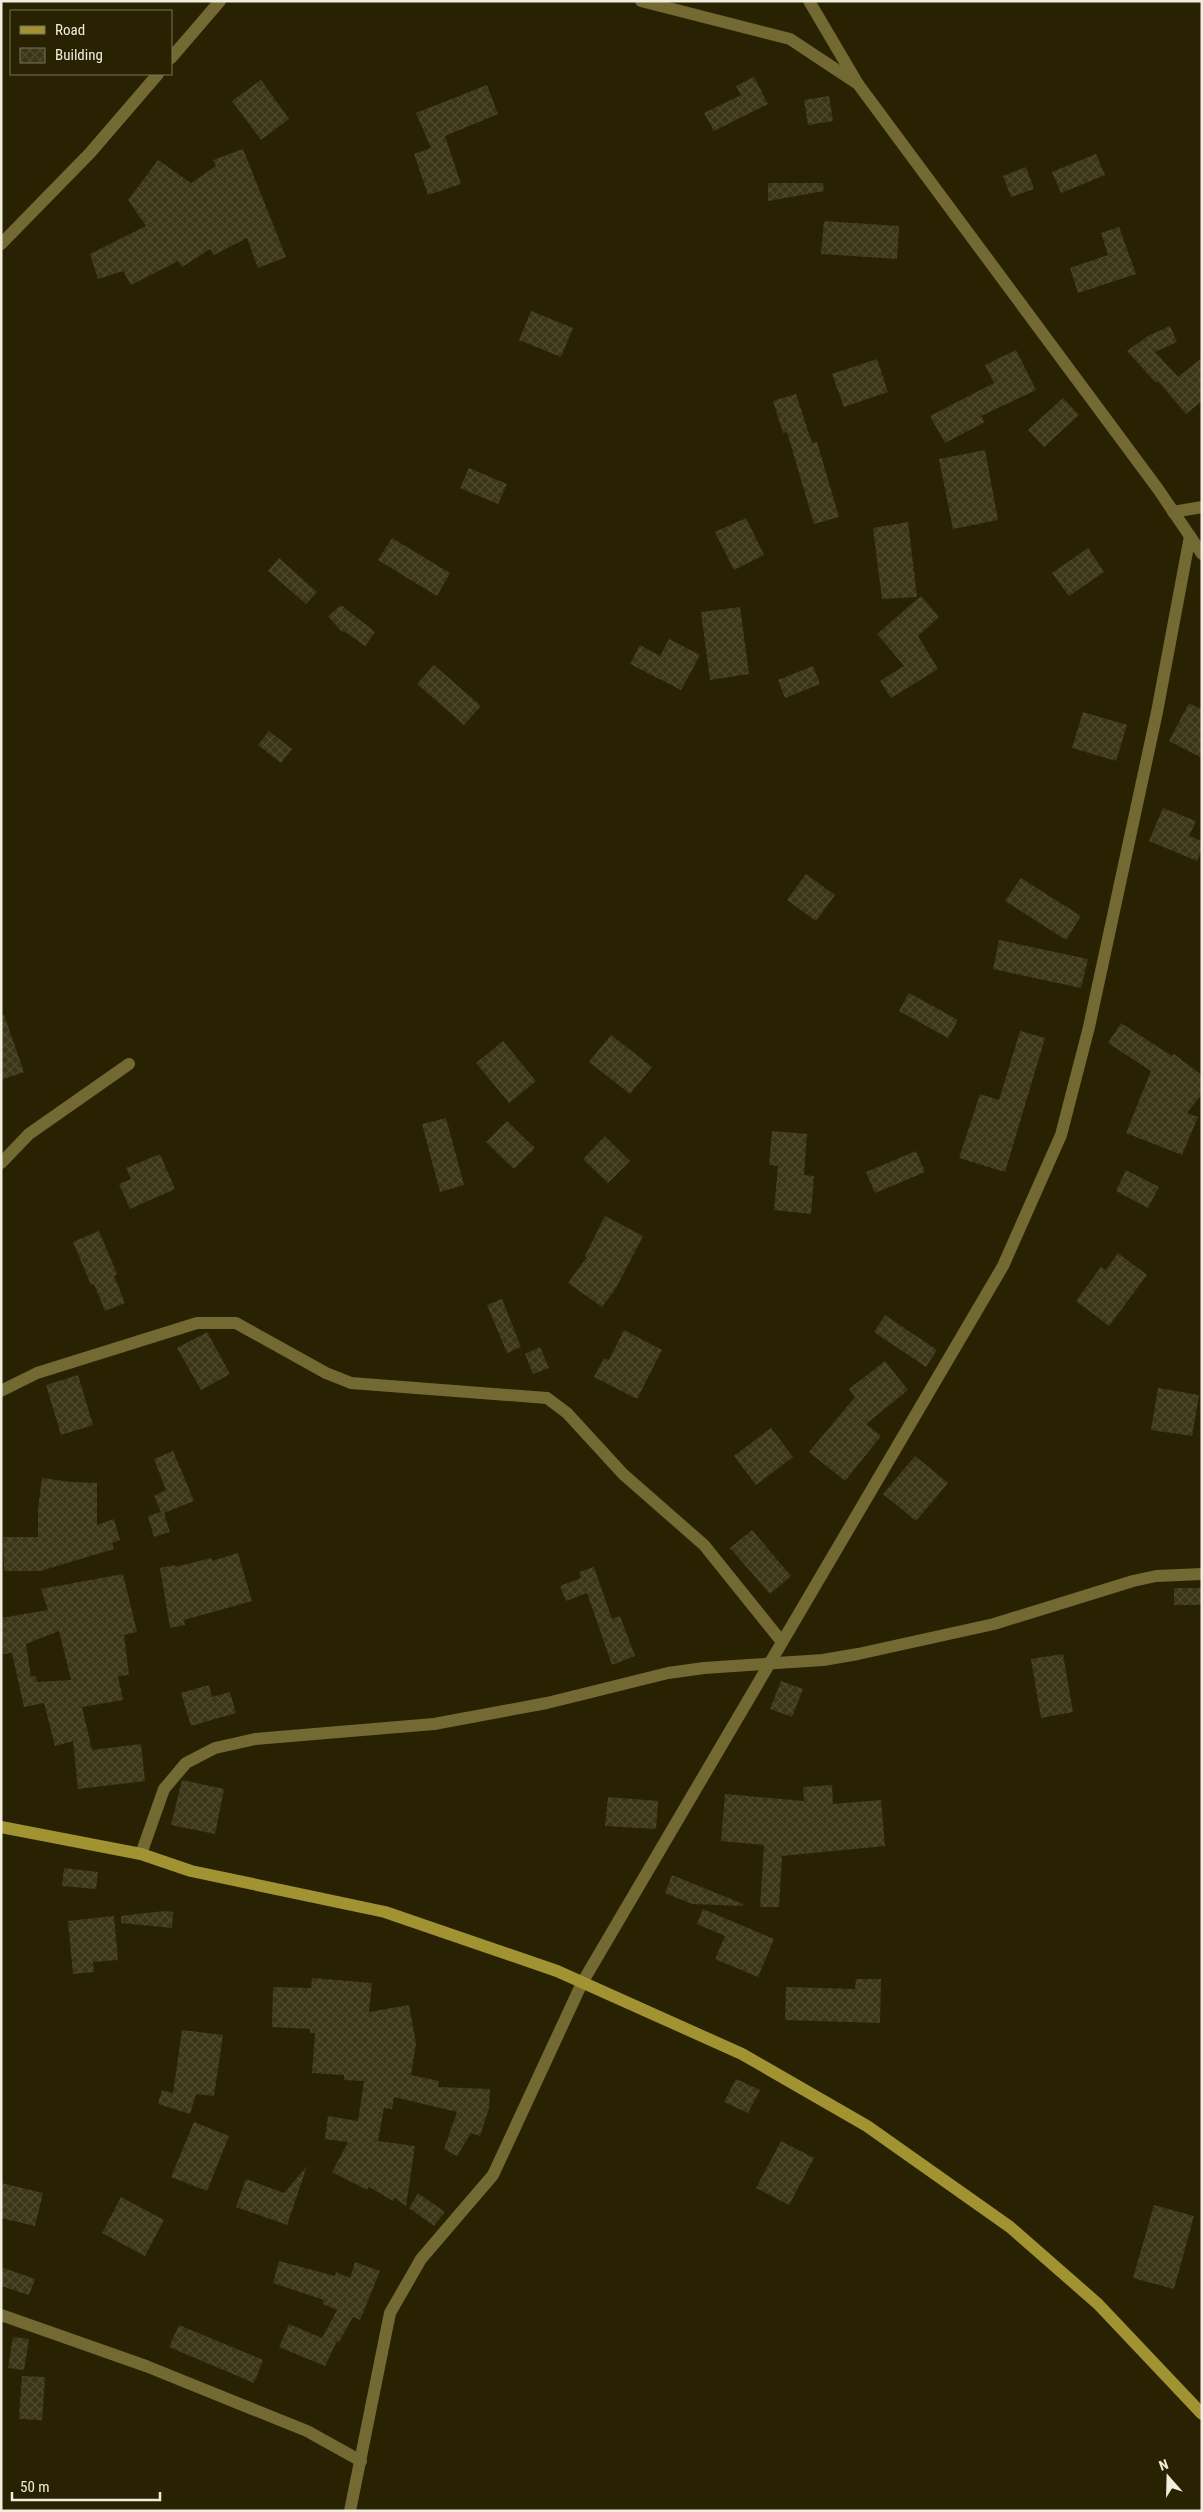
<svg xmlns="http://www.w3.org/2000/svg" width="1203" height="2512" font-family="'Roboto Condensed',sans-serif">
<defs>
<pattern id="building-cross-hatch" width="8" height="8" patternUnits="userSpaceOnUse" patternTransform="scale(1.25)"><rect width="8" height="8" fill="#3b3617"/><path d="M0 0l8 8M0 8l8-8" fill="none" stroke="#4e4a2d"/></pattern>
</defs>
<rect width="100%" height="100%" fill="#282203"/>
<g fill="url(#building-cross-hatch)" fill-rule="evenodd">
<path d="M754 77 768 104 714 131 704 113 741 95 736 86Z"/>
<path d="M261 80 289 119 261 140 232 101Z"/>
<path d="M487 85 498 114 445 136 461 184 428 195 414 154 431 148 416 113Z"/>
<path d="M829 96 833 121 808 125 804 100Z"/>
<path d="M243 149 286 257 258 268 247 238 214 255 210 249 182 267 178 261 131 285 123 271 98 279 90 254 146 226 128 200 158 160 191 183 216 166 213 160Z"/>
<path d="M1096 154 1105 175 1061 193 1052 172Z"/>
<path d="M1026 167 1034 189 1011 197 1003 176Z"/>
<path d="M768 183H823L824 191 768 201Z"/>
<path d="M824 221 899 226 897 259 821 254Z"/>
<path d="M1119 227 1136 274 1078 293 1070 268 1108 255 1101 233Z"/>
<path d="M531 311 573 328 561 357 519 340Z"/>
<path d="M1170 326 1177 342 1155 352 1178 377 1202 358V401L1186 414 1158 381 1156 383 1127 351 1148 336Z"/>
<path d="M1016 350 1036 390 981 416 985 422 945 443 930 416 994 383 985 365Z"/>
<path d="M877 359 888 392 844 407 832 374Z"/>
<path d="M796 394 812 443 817 442 839 517 814 524 787 432 783 433 773 401Z"/>
<path d="M1063 398 1079 415 1044 447 1028 430Z"/>
<path d="M985 450 998 520 953 529 939 459Z"/>
<path d="M469 468 507 484 498 504 460 488Z"/>
<path d="M746 518 764 555 734 570 715 532Z"/>
<path d="M908 522 917 597 882 599 873 528Z"/>
<path d="M392 538 450 573 437 596 378 560Z"/>
<path d="M1088 548 1104 572 1069 596 1052 573Z"/>
<path d="M279 558 317 592 306 604 268 571Z"/>
<path d="M921 596 939 617 918 636 938 669 891 698 880 681 904 666 877 634Z"/>
<path d="M341 605 375 632 365 646 344 631 342 632 328 616Z"/>
<path d="M740 607 749 674 710 680 701 612Z"/>
<path d="M669 639 700 655 681 690 630 664 640 645 660 656Z"/>
<path d="M434 665 481 706 464 725 417 684Z"/>
<path d="M813 666 820 684 785 698 778 680Z"/>
<path d="M1189 703 1202 710V758L1169 741Z"/>
<path d="M1083 712 1127 725 1116 761 1072 748Z"/>
<path d="M269 731 292 749 281 763 258 745Z"/>
<path d="M1163 808 1196 821 1189 836 1202 841V850L1197 861 1149 841Z"/>
<path d="M806 874 835 895 816 921 787 900Z"/>
<path d="M1021 878 1081 916 1066 940 1005 901Z"/>
<path d="M999 940 1088 959 1081 988 993 969Z"/>
<path d="M909 993 958 1020 948 1038 899 1011Z"/>
<path d="M1 1015H4L24 1072 1 1080Z"/>
<path d="M1121 1023 1172 1056 1174 1054 1202 1075V1094L1187 1113 1198 1117 1182 1155 1126 1133 1151 1071 1108 1043Z"/>
<path d="M1020 1031 1045 1038 1005 1172 959 1158 980 1094 999 1100Z"/>
<path d="M611 1035 652 1067 630 1094 589 1062Z"/>
<path d="M503 1041 536 1081 509 1103 476 1063Z"/>
<path d="M446 1118 464 1185 440 1192 422 1124Z"/>
<path d="M507 1121 535 1148 514 1169 486 1142Z"/>
<path d="M772 1131 807 1134 804 1175 814 1176 811 1214 774 1210 778 1166 769 1165Z"/>
<path d="M605 1136 630 1161 608 1183 583 1159Z"/>
<path d="M916 1151 925 1172 875 1193 866 1172Z"/>
<path d="M160 1154 175 1189 130 1209 119 1184 131 1179 126 1168Z"/>
<path d="M1126 1170 1159 1187 1148 1208 1116 1191Z"/>
<path d="M605 1216 643 1236 616 1288 602 1307 568 1283 587 1257 585 1256Z"/>
<path d="M99 1231 117 1274 114 1276 125 1303 105 1311 94 1284 91 1285 73 1242Z"/>
<path d="M1118 1253 1147 1275 1109 1326 1076 1301 1101 1267 1106 1270Z"/>
<path d="M502 1299 521 1347 507 1353 487 1305Z"/>
<path d="M885 1315 937 1350 926 1367 874 1332Z"/>
<path d="M624 1330 662 1350 637 1399 594 1377 604 1358 609 1360Z"/>
<path d="M207 1332 230 1374 201 1390 177 1348Z"/>
<path d="M540 1347 549 1368 533 1374 525 1354Z"/>
<path d="M885 1361 908 1390 866 1424 881 1436 845 1481 809 1452 855 1397 849 1389Z"/>
<path d="M78 1375 93 1425 61 1435 46 1385Z"/>
<path d="M1158 1388 1199 1395 1192 1436 1151 1430Z"/>
<path d="M771 1428 793 1457 756 1485 734 1456Z"/>
<path d="M173 1451 194 1501 164 1513 170 1532 154 1537 148 1516 161 1512 154 1496 166 1490 154 1459Z"/>
<path d="M915 1456 948 1483 916 1521 883 1494Z"/>
<path d="M42 1478 70 1482 97 1483V1525L114 1519 120 1540 112 1543 114 1549 40 1571H4L3 1537H38V1509Z"/>
<path d="M752 1530 791 1576 770 1594 730 1548Z"/>
<path d="M238 1553 252 1601 184 1620 185 1625 170 1628 160 1568 175 1565V1567L211 1558 212 1561Z"/>
<path d="M594 1567 612 1619 620 1616 635 1656 612 1665 587 1593 566 1601 560 1586 581 1578 579 1572Z"/>
<path d="M123 1574 137 1632 124 1635 129 1675 118 1676 123 1700 82 1707 92 1750 141 1744 145 1781 78 1789 73 1741 55 1746 44 1703 24 1707 12 1653 3 1654 1 1618 48 1610 41 1589ZM59 1631 71 1680 37 1682 36 1676 31 1677 26 1644Z"/>
<rect x="1174" y="1588" width="28" height="17"/>
<path d="M1063 1654 1073 1712 1041 1718 1031 1659Z"/>
<path d="M781 1681 803 1689 792 1717 770 1709Z"/>
<path d="M209 1685 212 1697 230 1692 236 1713 191 1726 181 1693Z"/>
<path d="M182 1780 224 1789 215 1834 171 1825Z"/>
<path d="M832 1785 833 1804 881 1800 885 1846 782 1856 779 1907H760L764 1845 721 1841 725 1794 804 1801 803 1787Z"/>
<path d="M608 1797 658 1801 656 1829 605 1826Z"/>
<path d="M64 1868 98 1872 96 1889 62 1886Z"/>
<path d="M672 1875 743 1904V1906L692 1904 665 1893Z"/>
<path d="M703 1909 774 1939 758 1977 715 1959 725 1936 697 1924Z"/>
<path d="M165 1911 173 1912 172 1928 121 1923V1916Z"/>
<path d="M114 1916 118 1960 93 1962 94 1972 73 1974 68 1921Z"/>
<path d="M312 1978 372 1983 369 2012 409 2005 416 2043 411 2075 439 2081 438 2087 490 2089 489 2108 480 2136 471 2133 457 2156 444 2149 457 2112 394 2097 392 2109 384 2108 378 2141 415 2146 406 2206 395 2198 393 2201 369 2187 367 2190 332 2172 348 2142 325 2139 328 2116 358 2121 364 2081 344 2080V2075L312 2073 315 2033H310V2029L272 2027 273 1987 311 1988Z"/>
<path d="M856 1979H881L880 2023 785 2020 786 1987 855 1989Z"/>
<path d="M182 2030 223 2035 214 2096 196 2094 190 2114 158 2104 162 2090 173 2093Z"/>
<path d="M736 2079 760 2090 748 2113 724 2102Z"/>
<path d="M194 2122 229 2136 207 2191 171 2177Z"/>
<path d="M781 2141 814 2158 789 2205 756 2188Z"/>
<path d="M307 2166 287 2225 236 2207 246 2179 284 2193Z"/>
<path d="M1 2183 43 2193 35 2226 1 2218Z"/>
<path d="M418 2193 445 2212 434 2226 409 2208Z"/>
<path d="M121 2197 164 2220 145 2256 102 2233Z"/>
<path d="M1154 2205 1194 2216 1174 2289 1133 2278Z"/>
<path d="M279 2261 335 2276 336 2272 350 2278 355 2262 380 2271 360 2320 353 2317 339 2342 337 2341 325 2366 279 2347 289 2324 322 2338 337 2310 323 2304 324 2300 273 2283Z"/>
<path d="M1 2267 35 2279 29 2295 1 2286Z"/>
<path d="M179 2325 263 2360 254 2383 169 2347Z"/>
<path d="M13 2337 29 2339 24 2370 8 2368Z"/>
<path d="M22 2376 45 2377 42 2420 19 2419Z"/>
</g>
<g fill="none" stroke-linecap="round" stroke-linejoin="round">
<g stroke="#736932" stroke-width="12">
<path d="M809 1 858 84"/>
<path d="M1173 512 1202 507"/>
<path d="M1 1163 29 1134 129 1064"/>
<path d="M1 1391 37 1373 197 1323H236L326 1373 351 1383 547 1398 567 1413 623 1474 704 1545 782 1642"/>
<path d="M141 1854 164 1789 186 1763 215 1748 255 1739 434 1724 547 1703 668 1673 704 1668 823 1660 858 1654 994 1624 1133 1581 1156 1576 1202 1574"/>
<path d="M1 2315 146 2366 307 2431 361 2461"/>
<path d="M350 2511 390 2313 421 2259 493 2175 582 1983 1003 1266 1061 1135 1089 1027 1157 712 1190 536"/>
</g>
<g stroke="#736932" stroke-width="12">
<path d="M641 1 790 39 858 84 1158 489 1202 554"/>
<path d="M171 58 220 1"/>
<path d="M1 244 90 153 158 74"/>
</g>
<path stroke="#a19232" stroke-width="12" d="M1 1827 141 1854 191 1871 385 1912 557 1971 742 2054 867 2126 1010 2227 1098 2304 1202 2414"/>
</g>
<rect width="1203" height="2512" fill="none" stroke="#f0eedc" stroke-width="5"/>
<rect x="10" y="10" width="162" height="65" fill="#282203" stroke="#78745a"/>
<rect x="20" y="26" width="25" height="8" fill="#a19232" stroke="#78745a"/>
<text x="55" y="35" font-size="15" fill="#f0eedc">Road</text>
<rect x="20" y="48" width="25" height="15" fill="url(#building-cross-hatch)" stroke="#78745a"/>
<text x="55" y="60" font-size="15" fill="#f0eedc">Building</text>
<g transform="translate(1168 2477) rotate(340)" stroke="#282203" stroke-width="4" paint-order="stroke">
<path d="M0-4L9 19L0 12L-9 19Z" fill="#f0eedc"/>
<text y="-8" font-size="14" font-weight="bold" text-anchor="middle" fill="#f0eedc">N</text>
</g>
<path d="M12 2492v8h148v-8" fill="none" stroke="#f0eedc" stroke-width="2.5"/>
<text x="20" y="2492" font-size="15" fill="#f0eedc" stroke="#282203" stroke-width="4" paint-order="stroke">50 m</text>
</svg>
